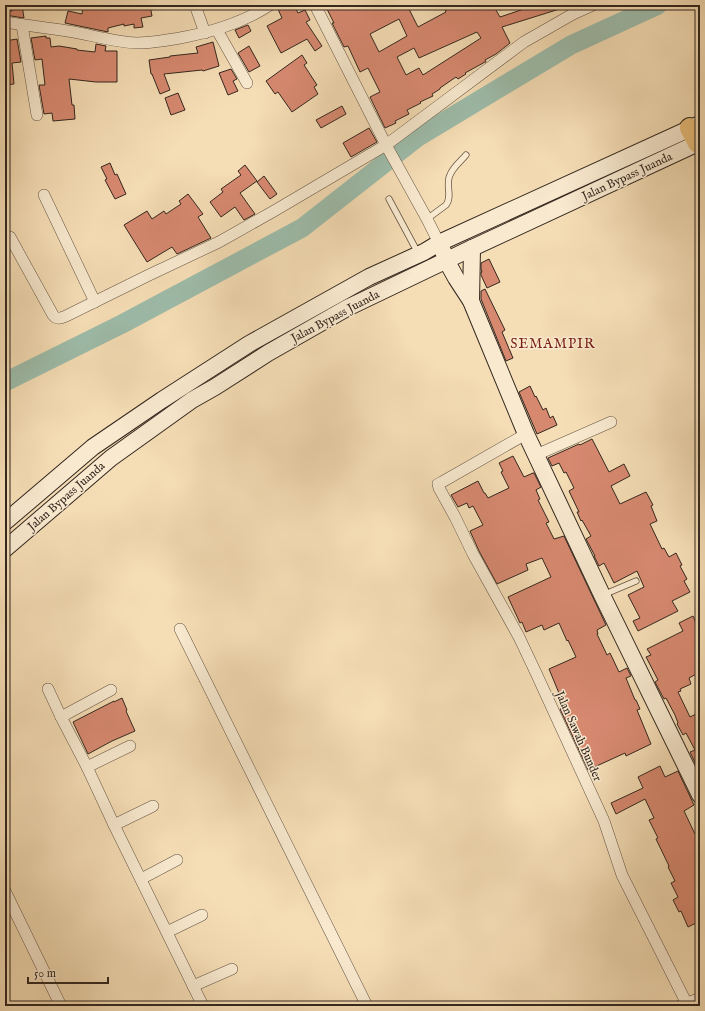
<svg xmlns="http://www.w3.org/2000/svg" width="705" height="1011" font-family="'IM FELL English',serif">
<rect width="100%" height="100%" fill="#f5ddb5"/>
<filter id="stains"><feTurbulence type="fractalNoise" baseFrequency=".005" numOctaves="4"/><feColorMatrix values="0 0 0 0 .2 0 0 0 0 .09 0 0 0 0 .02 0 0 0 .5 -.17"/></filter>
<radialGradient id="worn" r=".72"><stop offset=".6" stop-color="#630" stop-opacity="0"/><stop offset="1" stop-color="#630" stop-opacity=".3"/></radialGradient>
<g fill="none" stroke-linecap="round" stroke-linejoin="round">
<path stroke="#9dbcaa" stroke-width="19" d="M5 382 122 324 302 228 418 137 571 45 658 5"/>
</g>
<g fill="#d78970" stroke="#33271f" fill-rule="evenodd">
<path d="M11 5H22L24 18 5 15V11H12Z"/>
<path d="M83 5H150L152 16 141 18 143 27 134 28V24L124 26V24L108 28V32L65 23 68 11 82 14Z"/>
<path d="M277 5H294L298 13 305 10 310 20 306 22 322 46 315 51 307 39 281 53 267 26 282 18 277 7Z"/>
<path d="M325 5H407L418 27 446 12 445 11 455 5H493L500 17 536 5H566V7L502 27 510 43 496 54 485 60 486 62H485L465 73 466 74 458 79 456 77 440 88V89L432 94 433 96 420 102 421 103 407 110 409 114 395 121 396 123 385 128 370 97 380 92 368 68 360 72 348 46 344 47 332 23H334ZM399 19 407 36 379 52 370 34ZM477 32 481 38 423 75 419 68 406 75 397 57 414 48 419 58Z"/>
<path d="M248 25 251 31 239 38 235 30Z"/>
<path d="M46 36V38H50L51 47 59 46 77 49V50L95 52 96 44 106 46 105 51H117V82H96L69 79 72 105H74L75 119 53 121 52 113 44 114 39 85H45L42 59 35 60 31 38Z"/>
<path d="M17 39 21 62 12 63 14 84 6 85 5 41Z"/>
<path d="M213 42 219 66 203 71 202 70 164 74 170 90 160 94 152 74H151L149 60 170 57V56L198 53 196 47Z"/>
<path d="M249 46 260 66 249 72 238 53Z"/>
<path d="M302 55 307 63 304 65 317 85 314 87 318 94 292 112 278 92 275 94 266 81Z"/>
<path d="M231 69 237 79 233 81 238 91 228 95 219 73Z"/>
<path d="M178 93 185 110 171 115 165 98Z"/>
<path d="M342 106 346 114 321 128 316 120Z"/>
<path d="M369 128 377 142 351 157 343 143Z"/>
<path d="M110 163 115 175 117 174 126 194 115 199 105 180 107 179 101 167Z"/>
<path d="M245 165 257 181 240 193 255 214 244 220 235 207 221 217 210 202 223 192 221 189 241 175 238 171Z"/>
<path d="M264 176 277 194 270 199 257 182Z"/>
<path d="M188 194 203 214 198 217 211 238 177 254 172 247 147 262 124 225 147 211 152 219 164 211 166 214 181 204 179 201Z"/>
<path d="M489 259 500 282 487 288 481 275V272H482L481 269V263Z"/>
<path d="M485 289 505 330 502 332 513 358 506 361 481 299V291Z"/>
<path d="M530 386 535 397 536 396 543 410 546 408 550 418 553 416 557 425 537 434 519 392Z"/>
<path d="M592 439 609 472 624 464 630 476 611 486 620 504 646 492 653 505 651 506 657 521 650 524 662 549 664 548 669 557 676 553 682 565 680 566 687 579 684 581 690 592 672 601 678 611 638 631 633 621 640 618 628 595 644 587 637 571 614 583 604 563 599 566 594 556H595L586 539 591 536 582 520 581 521 577 512H579L569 491 574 488 566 472 564 473 559 463 552 466 548 458 579 444 580 445Z"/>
<path d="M513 456 524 477 533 473H534L541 487 536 490 540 499 538 500 549 522 546 523 554 539 564 536 606 625 597 630 598 634H597L607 655 610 653 619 672 627 668 631 676 626 678 635 700H636L640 709 637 710 651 744 626 756 625 753 588 770 560 709 563 708 558 699 561 698 549 669 576 657 568 640 567 641 559 623 544 630 542 625 526 632 522 622 520 623 508 597 551 577 542 558 526 564 528 570 497 584 479 551 470 531 483 525 473 506 469 508 467 503 458 507 451 495 478 481 484 493H485L488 498 509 488 501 472 503 471 499 463Z"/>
<path d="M693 616 697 625 700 624V672L689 678 691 684 680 689 681 691 678 692 690 717 700 712V773L690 752 695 750 686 733 683 735 677 724 678 723 675 715 666 698 664 699 655 682 658 680 646 657 651 655 647 649 683 631 679 623Z"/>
<path d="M122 698 127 710 126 711 135 731 112 741 88 754 73 722 114 701V702Z"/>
<path d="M660 766 665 777 678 771 694 805 684 811 695 834 697 833 700 839V921L688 927 681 911 679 912 673 900 678 897 671 883 675 881 668 867 669 866 656 839 658 838 649 820 654 818 645 799 616 814 611 803 643 788 638 777Z"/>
</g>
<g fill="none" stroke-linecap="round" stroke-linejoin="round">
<g stroke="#645444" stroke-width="7">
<g id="lane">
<path d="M500 7 505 5"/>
<path d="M389 199 418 253"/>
<path d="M427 219 446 205C453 196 445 185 450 175 453 167 461 161 466 155"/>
<path d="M603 595 636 581"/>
</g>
</g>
<g stroke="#645444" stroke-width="12">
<g id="street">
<path d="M195 5 205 33"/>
<path d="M315 5 386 145 427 219 439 243"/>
<path d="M5 22C28 26 51 28 74 32 95 36 116 42 137 43 153 43 169 40 185 37 215 31 244 22 270 5"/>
<path d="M22 25 37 115"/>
<path d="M217 30 247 83"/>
<path d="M44 195 95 302"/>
<path d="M10 237 53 315C57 320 61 318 66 316L149 275 219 242 274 211 386 145 524 42 573 14 593 5"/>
<path d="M526 434 442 482 438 484 439 488 455 517 473 554 519 637 536 673 604 821 622 875 688 1006"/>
<path d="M536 455 611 422"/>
<path d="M180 629 367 1006"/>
<path d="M48 689 61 717 87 767 114 825 203 1006"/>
<path d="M61 717 111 690"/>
<path d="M87 767 130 746"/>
<path d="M114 825 153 806"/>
<path d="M141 879 177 860"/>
<path d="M5 891 61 1006"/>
<path d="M167 932 202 915"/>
<path d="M193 986 232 969"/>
<path d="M680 1006 700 998"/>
</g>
</g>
<g stroke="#33271f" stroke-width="18">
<g id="secondary">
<path d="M443 251 446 260 456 278 471 301 526 434 602 595 700 795"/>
<path d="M471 301 472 248"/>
<path d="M5 522 93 447 162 400 249 344 369 277 424 252 439 243 700 124"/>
<path d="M5 549 111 458 192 400 215 387 268 353 347 308 470 249 700 142"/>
</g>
</g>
<g stroke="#33271f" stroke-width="22">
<path id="highway" d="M690 128 698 143"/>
</g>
<use href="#lane" stroke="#f8e9cf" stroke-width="5.5"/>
<use href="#street" stroke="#f8e9cf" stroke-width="11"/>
<use href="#secondary" stroke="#f8e9cf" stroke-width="16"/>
<use href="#highway" stroke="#eabe7a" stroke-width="20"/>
</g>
<g text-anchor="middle" stroke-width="3" stroke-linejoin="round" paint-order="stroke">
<g font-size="12" fill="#33271f" stroke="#f8e9cf">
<text transform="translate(627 176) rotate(-25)" y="4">Jalan Bypass Juanda</text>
<text transform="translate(335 316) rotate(-28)" y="4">Jalan Bypass Juanda</text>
<text transform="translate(66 496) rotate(-41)" y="4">Jalan Bypass Juanda</text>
<text transform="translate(579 736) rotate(66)" y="4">Jalan Sawah Bunder</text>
</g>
<g font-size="14" letter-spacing="1" fill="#7a1f14" stroke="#f8e9cf">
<text x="553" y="348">SEMAMPIR</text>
</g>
</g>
<rect width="705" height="1011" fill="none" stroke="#f5ddb5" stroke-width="20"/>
<rect x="6" y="6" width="693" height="999" fill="none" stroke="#33271f" stroke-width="2"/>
<rect x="10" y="10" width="685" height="991" fill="none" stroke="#33271f"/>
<path d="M28 977v6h80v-6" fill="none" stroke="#33271f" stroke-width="2"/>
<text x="34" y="977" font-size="12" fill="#33271f" stroke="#f8e9cf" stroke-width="3" paint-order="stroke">50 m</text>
<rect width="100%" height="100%" filter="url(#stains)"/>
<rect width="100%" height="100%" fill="url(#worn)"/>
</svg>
